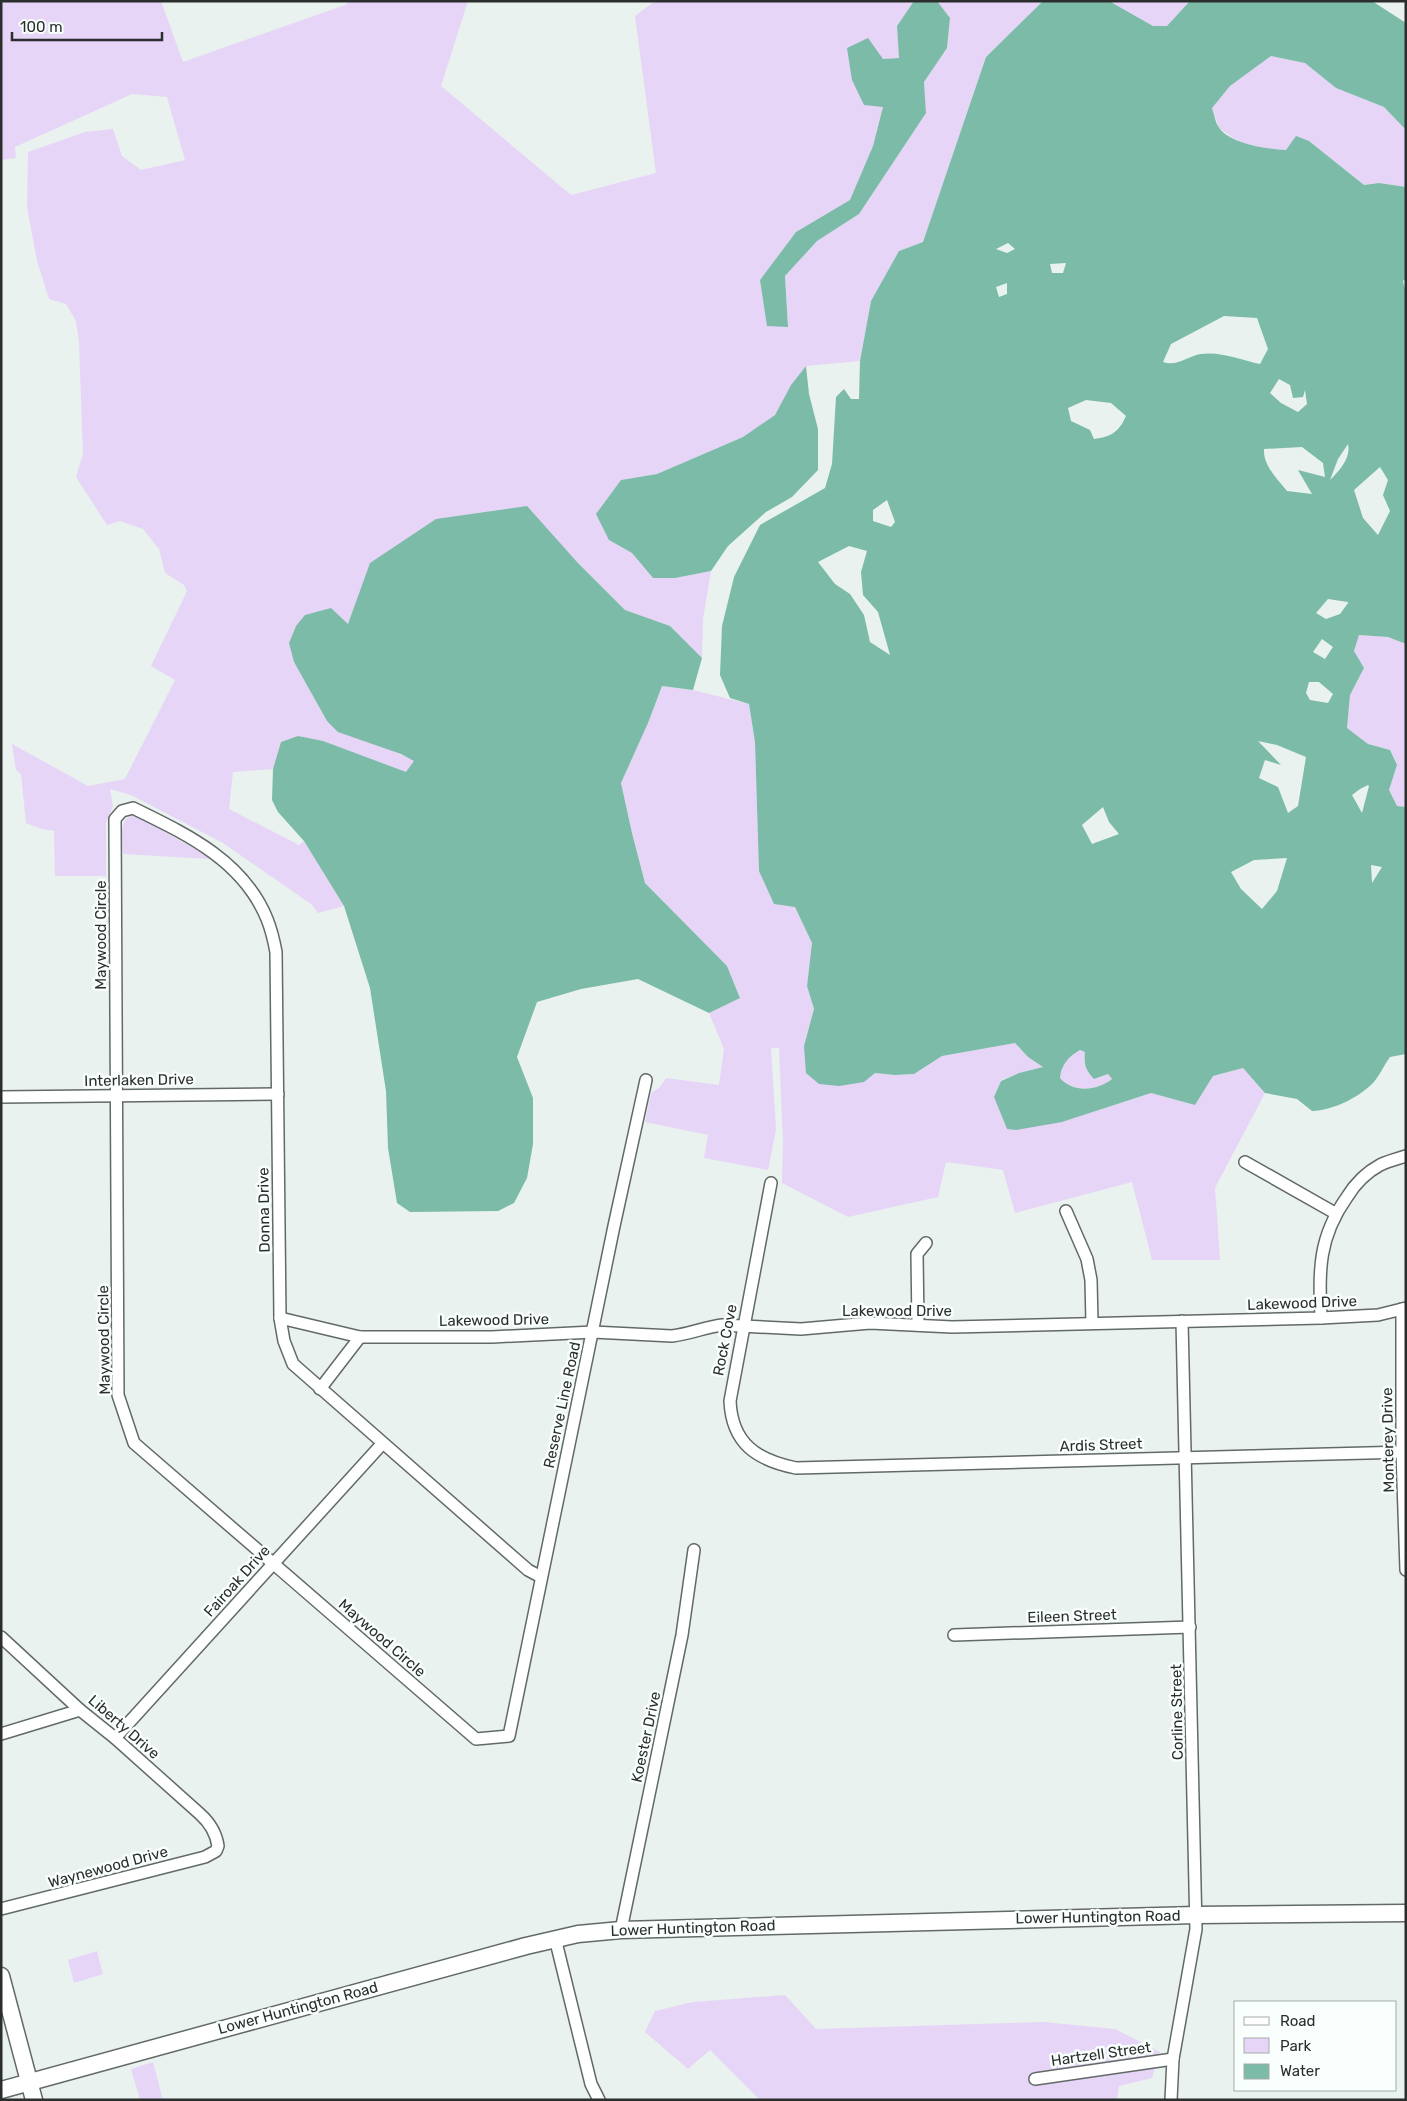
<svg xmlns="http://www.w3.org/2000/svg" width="1407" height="2101" font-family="Rubik,sans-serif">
<rect width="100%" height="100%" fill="#e9f2ef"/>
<g fill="#e6d5f7">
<path d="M1 1H161L183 62 345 5 349 1H468L441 86 571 195 656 173 635 16 655 1H914L897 26 899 58 883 59V107L873 146 850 201 796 232 760 280 788 327 785 276 817 241 859 214 926 113 924 82 947 48 950 18 937 1H1043L986 57 923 242 899 251 871 301 860 361 806 366 791 385 775 415 743 437 657 474 621 480 609 540 632 553 653 578H675L711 571 703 619 702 658 670 626 625 610 577 562 371 563 348 625 331 608 305 616 296 626 289 643 294 662 327 721 415 761 406 773 323 742 298 736 281 742 273 769 233 772 229 809 299 845 304 841 344 906 318 913 311 904 223 843 131 795 110 789 113 806 106 823V876H55L54 831 42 829 26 823 21 774 16 770 12 744 88 786 125 779 175 680 151 666 187 591 184 585 165 573 159 549 143 529 120 521 107 525 76 477 83 454 79 342 76 321 66 304 49 299 37 261 27 207 28 152 85 132 113 129 122 156 141 170 185 160 167 97 132 94 15 147 16 158 1 160Z"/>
<path d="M1109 1H1190L1168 26H1153Z"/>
<path d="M1271 56 1305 63 1336 88 1384 107 1406 130V187L1379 183 1364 185 1309 141 1286 150 1268 149 1239 142 1219 128 1212 107 1230 86Z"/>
<path d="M1359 635 1388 637 1406 644V807L1397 806 1389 790 1397 765 1390 750 1368 744 1347 728 1350 695 1364 668 1354 651Z"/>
<path d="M662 686 693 690 749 704 755 742 759 871 795 907 812 943 807 986 814 1009 804 1046 875 1073 895 1075 914 1074 942 1056 1015 1043 1028 1057 1043 1067 1019 1073 1001 1080 994 1097 1007 1129 1062 1122 1151 1093 1195 1105 1213 1076 1243 1068 1265 1093 1215 1188 1220 1260H1152L1132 1182 1015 1213 1003 1170 946 1162 938 1197 848 1217 782 1183 783 1142 779 1048H771L776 1130 768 1170 704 1158 708 1135 645 1122 651 1093 660 1087 666 1078 719 1085 724 1049 709 1013 740 997 727 966 645 883 632 833 621 783 648 723Z"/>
<path d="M134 815 206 855 210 859 123 854C123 839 117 819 134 815Z"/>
<path d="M1080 1050 1086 1051C1084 1064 1085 1070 1094 1079L1108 1074 1112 1079C1097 1091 1074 1093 1060 1078 1061 1065 1069 1056 1080 1050Z"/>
<path d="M97 1951 103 1974 74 1983 68 1960Z"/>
<path d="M785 1995 816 2029 1044 2022 1115 2029 1160 2052 1152 2078 1119 2086 1117 2100H760L710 2050 688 2069 645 2032 655 2011 693 2002Z"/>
<path d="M153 2062 163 2100H140L131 2069Z"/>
</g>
<g fill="#7bbba8" fill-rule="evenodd">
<path d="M914 1H937L950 18 947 48 924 82 926 113 859 214 817 241 785 276 788 327 767 326 760 280 796 232 850 200 873 146 883 107 864 105 852 80 847 48 868 38 883 59 899 58 897 26Z"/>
<path d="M1043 1H1109L1153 26H1167L1190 1H1372L1406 23V130L1384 107 1336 88 1305 63 1271 56 1230 86 1212 108C1214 113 1215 121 1218 126 1228 144 1267 149 1286 150L1296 136 1309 141 1364 185 1379 183 1406 187V278L1403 281 1406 294V644L1388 637 1359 635 1354 651 1364 668 1350 695 1347 728 1368 744 1390 750 1397 765 1389 790 1397 806 1406 807V1054L1390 1057C1384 1065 1379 1077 1372 1084 1356 1099 1333 1110 1312 1111L1297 1099 1265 1093 1243 1068 1213 1076 1195 1105 1151 1093 1062 1122 1016 1130 1007 1129 994 1097 1001 1081 1019 1073 1043 1067 1028 1057 1015 1043 942 1056 914 1074 895 1075 875 1073 864 1082 839 1086 819 1084 806 1073 804 1046 814 1009 807 986 812 943 795 907 774 904 759 871 755 742 749 704 730 698 720 675 722 626 734 577 760 525 825 488 832 464 836 397 844 389 851 399H859L860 361 871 301 899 251 923 242 986 57ZM1008 243 1015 249 1007 253 996 249ZM1066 263 1063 273H1052L1050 264ZM1007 283V294L999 297 996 287ZM1224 316 1257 318 1268 349 1260 364C1242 360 1220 351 1201 354 1187 356 1178 367 1163 362L1171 344ZM1279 379 1290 385 1293 398 1303 397 1305 390 1307 404 1298 412 1281 403 1270 393ZM1086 400 1111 403 1126 416C1119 432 1111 437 1094 439L1090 430 1071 421 1068 408ZM1348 444C1351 458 1340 470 1330 480L1338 459ZM1302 447 1323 463 1325 477 1298 470 1312 494 1287 491C1277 479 1263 465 1264 449ZM1380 467 1388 480 1383 495 1390 511 1378 535 1363 518 1354 490ZM887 500 895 522 891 527 873 521V510ZM849 546 867 551 861 572 863 595 878 612 890 655 870 642 864 615 850 594 835 584 818 562ZM1328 599 1348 602V603L1340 614 1326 619 1316 613ZM1322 639 1333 647 1325 659 1313 652ZM1309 682H1319L1333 694 1328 703 1310 700 1306 693ZM1258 741 1277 745 1306 757 1298 806 1288 813 1278 787 1259 778 1265 760 1281 765ZM1368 785 1369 786 1362 813 1352 795 1360 789ZM1103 807 1109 822 1119 834 1092 844 1082 825ZM1287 858 1277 891 1262 909 1241 889 1231 872 1254 860ZM1371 865 1382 867 1372 883V882ZM1080 1050 1085 1052C1084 1064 1085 1070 1094 1079L1108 1074 1112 1079C1097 1091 1073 1093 1060 1078 1061 1065 1069 1056 1080 1050Z"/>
<path d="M806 366 809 394 818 429V470L792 497 766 512 728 546 711 571 675 578H653L632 553 609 540 596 514 621 480 657 474 743 437 775 415 791 385Z"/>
<path d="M527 506 577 562 625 610 670 626 702 658 693 690 662 686 648 723 621 783 632 833 645 883 727 966 740 998 709 1013 638 979 581 989 537 1002 517 1057 533 1098V1144L527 1178 514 1203 498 1211 410 1212 397 1203 388 1148 386 1091 370 988 344 906 304 841 278 812 272 800 273 769 281 742 298 736 323 741 406 772 414 761 401 754 338 732 327 721 294 662 289 643 296 626 305 615 331 608 348 624 370 563 436 519Z"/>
</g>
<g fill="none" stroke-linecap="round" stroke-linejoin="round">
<g stroke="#626a67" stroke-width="14">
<g id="minor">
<path d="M1 1097 278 1094"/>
<path d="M1245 1162 1335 1213"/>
<path d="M771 1183 730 1401C732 1444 757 1460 796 1468L1406 1452"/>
<path d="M1066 1211 1087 1259 1091 1280 1092 1323"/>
<path d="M1402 1309V1452L1406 1570"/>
<path d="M280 1318 360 1337H492L593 1332 672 1336C690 1334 705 1327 722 1325L801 1329 870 1323 952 1327 1321 1318 1378 1315 1406 1308"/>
<path d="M1321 1318C1319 1270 1318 1238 1347 1197 1355 1184 1367 1172 1380 1165 1388 1161 1397 1159 1406 1156"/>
<path d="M918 1325 917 1254 926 1243"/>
<path d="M320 1389 360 1337"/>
<path d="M541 1577 528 1570 293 1364 284 1341 280 1318 276 952C274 941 271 929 267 919 243 860 186 834 133 808L122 811 115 819 118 1395 134 1443 476 1739 509 1736 614 1226 646 1080"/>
<path d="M954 1635 1190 1627"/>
<path d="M1 1637 80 1710 115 1738 200 1814C210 1823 216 1832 218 1846L216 1851 205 1857 1 1909"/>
<path d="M1 1734 80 1710"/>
<path d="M115 1738 382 1444"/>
<path d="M621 1930 682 1635 694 1550"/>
<path d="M555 1938 591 2084 599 2100"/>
<path d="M1035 2079 1173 2059"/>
<path d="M1171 2100 1173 2059 1196 1929 1182 1321"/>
</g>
</g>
<g stroke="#626a67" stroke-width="19">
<g id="secondary">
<path d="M1 1976 34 2100"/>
<path d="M1 2090 526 1946 578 1934 621 1930 1196 1915 1406 1913"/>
</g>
</g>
<use href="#minor" stroke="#fff" stroke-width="11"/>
<use href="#secondary" stroke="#fff" stroke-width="16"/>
</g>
<g text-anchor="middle" stroke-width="5" stroke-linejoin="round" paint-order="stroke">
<g font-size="15" fill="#2b2e2d" stroke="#f8fffd">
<text transform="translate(101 935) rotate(-90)" y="5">Maywood Circle</text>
<text transform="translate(139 1080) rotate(-1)" y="5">Interlaken Drive</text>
<text transform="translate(264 1210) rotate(-91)" y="5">Donna Drive</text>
<text transform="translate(1302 1303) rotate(-2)" y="5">Lakewood Drive</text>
<text x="897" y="1316">Lakewood Drive</text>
<text transform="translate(494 1320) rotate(-1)" y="5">Lakewood Drive</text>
<text transform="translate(104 1340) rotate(-91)" y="5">Maywood Circle</text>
<text transform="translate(725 1340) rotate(-79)" y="5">Rock Cove</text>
<text transform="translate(562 1405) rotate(-78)" y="5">Reserve Line Road</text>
<text transform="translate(1388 1440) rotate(-91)" y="5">Monterey Drive</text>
<text transform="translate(1101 1445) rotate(-2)" y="5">Ardis Street</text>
<text transform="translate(237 1581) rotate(-48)" y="5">Fairoak Drive</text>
<text transform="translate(1072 1616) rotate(-2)" y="5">Eileen Street</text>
<text transform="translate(382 1638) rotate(41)" y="5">Maywood Circle</text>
<text transform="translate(1177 1712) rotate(-91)" y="5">Corline Street</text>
<text transform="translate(124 1727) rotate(41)" y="5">Liberty Drive</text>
<text transform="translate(646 1737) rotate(-78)" y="5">Koester Drive</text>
<text transform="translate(108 1867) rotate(-15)" y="5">Waynewood Drive</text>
<text transform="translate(1098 1917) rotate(-1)" y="5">Lower Huntington Road</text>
<text transform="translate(693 1928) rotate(-2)" y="5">Lower Huntington Road</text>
<text transform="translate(298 2008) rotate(-15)" y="5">Lower Huntington Road</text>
<text transform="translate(1101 2054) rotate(-8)" y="5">Hartzell Street</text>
</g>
</g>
<rect width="1407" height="2101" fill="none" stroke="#2b2e2d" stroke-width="5"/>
<rect x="1234" y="2001" width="162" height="90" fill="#f8fffd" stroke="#a6abaa"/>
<rect x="1244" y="2017" width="25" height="8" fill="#ffffff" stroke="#a6abaa"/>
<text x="1280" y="2026" font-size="15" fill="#2b2e2d">Road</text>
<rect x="1244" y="2038" width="25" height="15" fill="#e6d5f7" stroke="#a6abaa"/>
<text x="1280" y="2051" font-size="15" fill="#2b2e2d">Park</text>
<rect x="1244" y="2064" width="25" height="15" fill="#7bbba8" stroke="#a6abaa"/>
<text x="1280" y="2076" font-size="15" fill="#2b2e2d">Water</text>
<path d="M12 32v8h150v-8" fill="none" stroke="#2b2e2d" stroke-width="2.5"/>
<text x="20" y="32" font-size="15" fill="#2b2e2d" stroke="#f8fffd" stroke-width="4" paint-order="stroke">100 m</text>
</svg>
